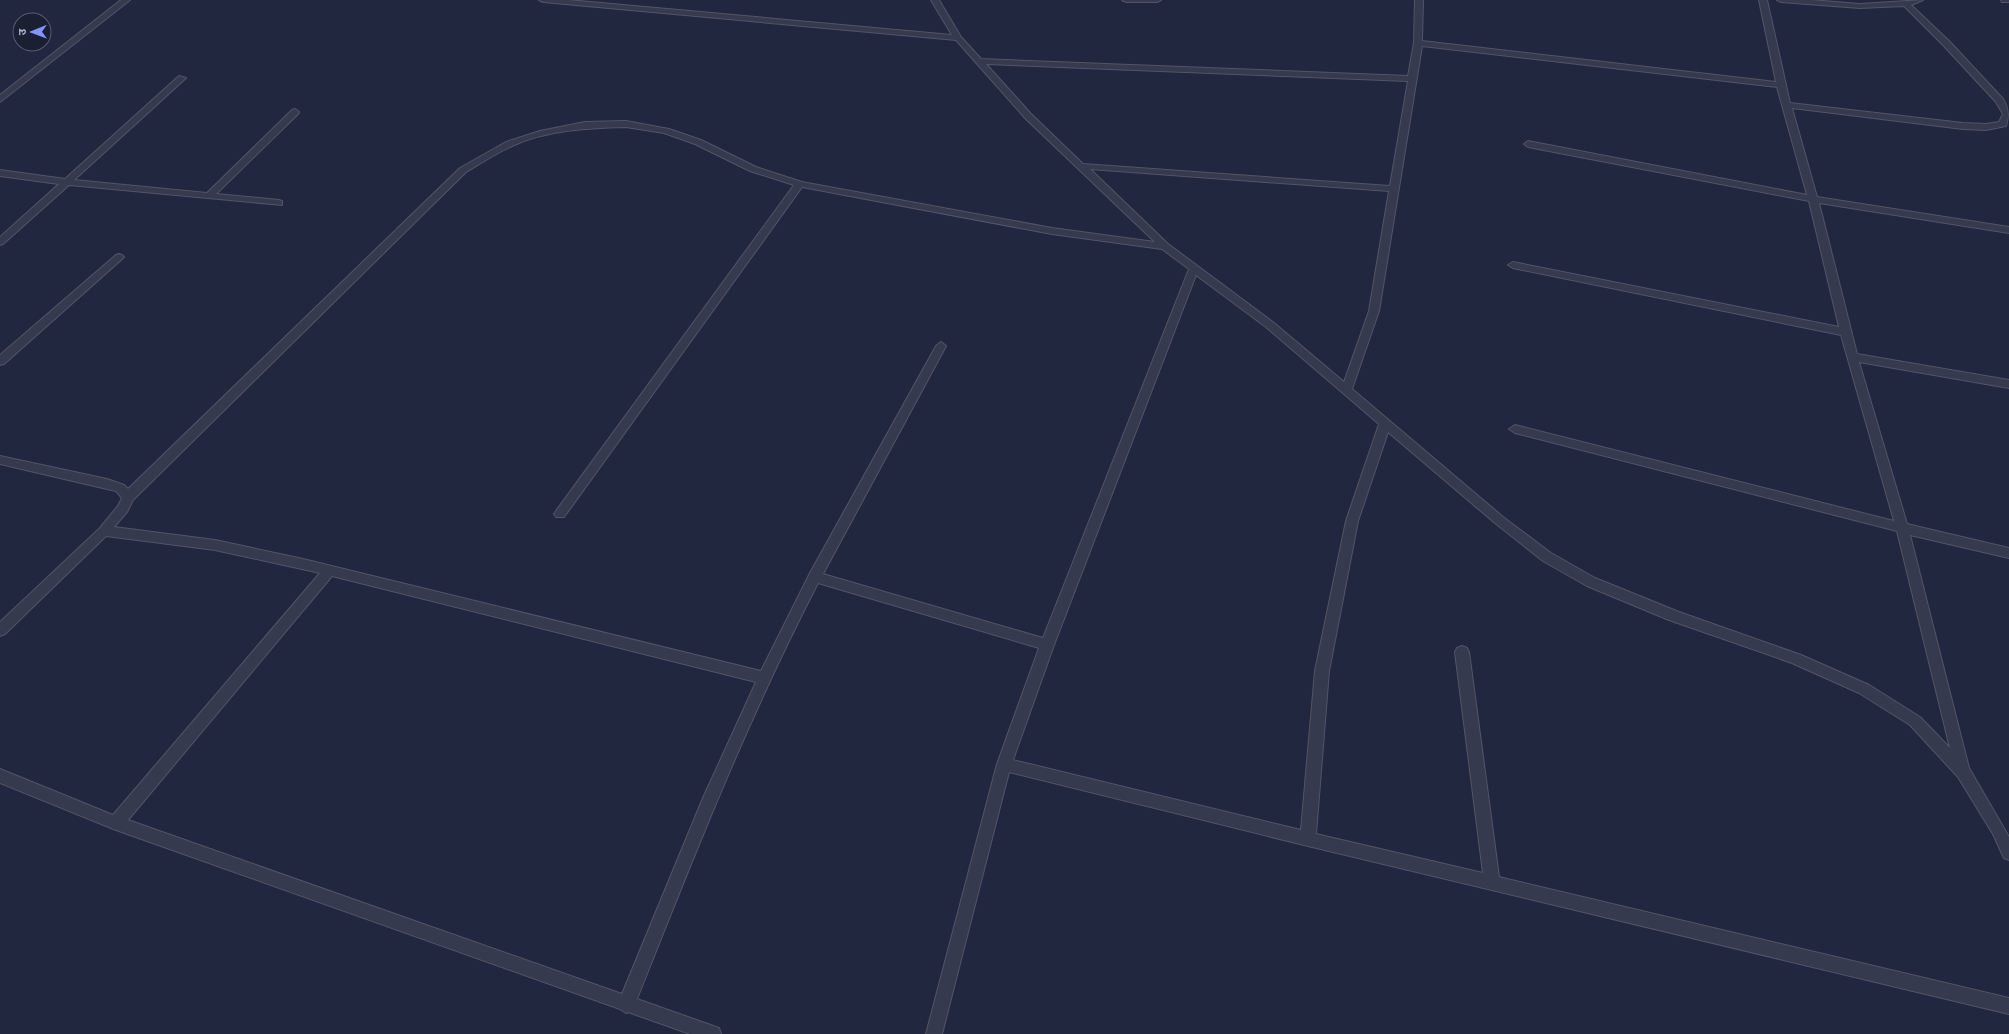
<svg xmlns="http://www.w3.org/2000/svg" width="2009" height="1034" font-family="'Sofia Sans Condensed','Noto Sans Devanagari',sans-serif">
<rect width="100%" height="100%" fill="#21273e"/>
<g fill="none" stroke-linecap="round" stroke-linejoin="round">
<g stroke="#515569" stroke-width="2">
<g id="minor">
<path d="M121 0H130L0 102V95Z"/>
<path d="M539 0H568L952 35 931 0H939L961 37 981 59 1408 76 1414 43 1415 0H1423L1422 41 1776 82 1759 0H1767L1790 103 1963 123 1986 124 1999 122 2003 114 1996 102 1944 46 1904 6 1860 8 1781 2 1777 0H1811L1860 4 1923 0 1911 5 1950 42 2003 99C2009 108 2009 116 2006 126L1986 130 1963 129 1792 108 1817 197 2009 227V233L1819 203 1857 354 2009 380V388L1859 362 1907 524 2009 548V558L1910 535 1969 768 2009 837V860L2004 858 1993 834 1958 777 1910 725 1859 693 1792 663 1669 620 1587 586 1543 561 1495 523 1388 432 1358 521 1329 671 1316 834 1483 873 1455 652 1457 648 1462 646 1467 648 1469 652 1499 877 2009 998V1014L1308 846 1009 772 942 1034H926L997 764 1039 648 818 583C748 718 693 858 637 999L719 1028 721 1034H690L628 1012 626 1013 620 1009 116 830 0 783V769L113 815 320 573 215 550 106 536 5 634 0 636V622L100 528 118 506 122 498 116 491 107 489 0 464V456L107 479 124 485 128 489 460 168 506 142 540 131 585 122 626 121 669 129 701 140 756 167 802 182 1052 228 1155 242 1025 118 956 40 543 2ZM1422 46 1777 87 1807 195 1528 141 1524 144 1528 147 1809 201 1839 327 1513 262 1508 265 1513 268 1841 335 1894 521 1515 425 1509 429 1515 433 1897 531 1950 748 1920 717 1869 685 1801 655 1679 612 1595 578 1551 553 1503 517 1352 389 1379 311ZM986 64 1408 81 1390 186 1083 164 1031 114ZM626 127 664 133 695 144 750 171 794 185 556 511 554 514 556 517H564L802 187 1052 234 1162 249 1189 269 1043 638 823 574 946 346 941 342 936 346 810 573 761 671 303 559 215 540 114 527 127 512 133 500 466 172C481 163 496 153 512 146 547 130 588 128 626 127ZM1090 169 1389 191 1369 311 1344 382 1274 323 1168 244ZM1196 275 1266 327 1379 424 1346 521 1315 671 1301 830 1013 760 1054 645ZM332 576 756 682 703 798 622 994 128 820Z"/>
<path d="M1122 0H1161L1157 2H1126Z"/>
<path d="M2001 0H2009V2H2002Z"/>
<path d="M179 76 186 78 74 180 207 193 292 110 295 109 299 112 298 114 216 194 279 200 282 201V205L69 185 3 244 0 245V237L59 184 0 176V170L65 179Z"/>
<path d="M119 254 122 255 124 257 122 259 4 364 0 365V355L116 255Z"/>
</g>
</g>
<use href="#minor" fill="#363a4e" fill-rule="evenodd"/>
</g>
<g transform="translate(32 32) rotate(269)"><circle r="19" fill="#1b1f32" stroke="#575b6e"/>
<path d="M0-3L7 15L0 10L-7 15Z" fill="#8195ff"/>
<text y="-6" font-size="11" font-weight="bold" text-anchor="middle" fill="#b1b5c9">उ</text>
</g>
</svg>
